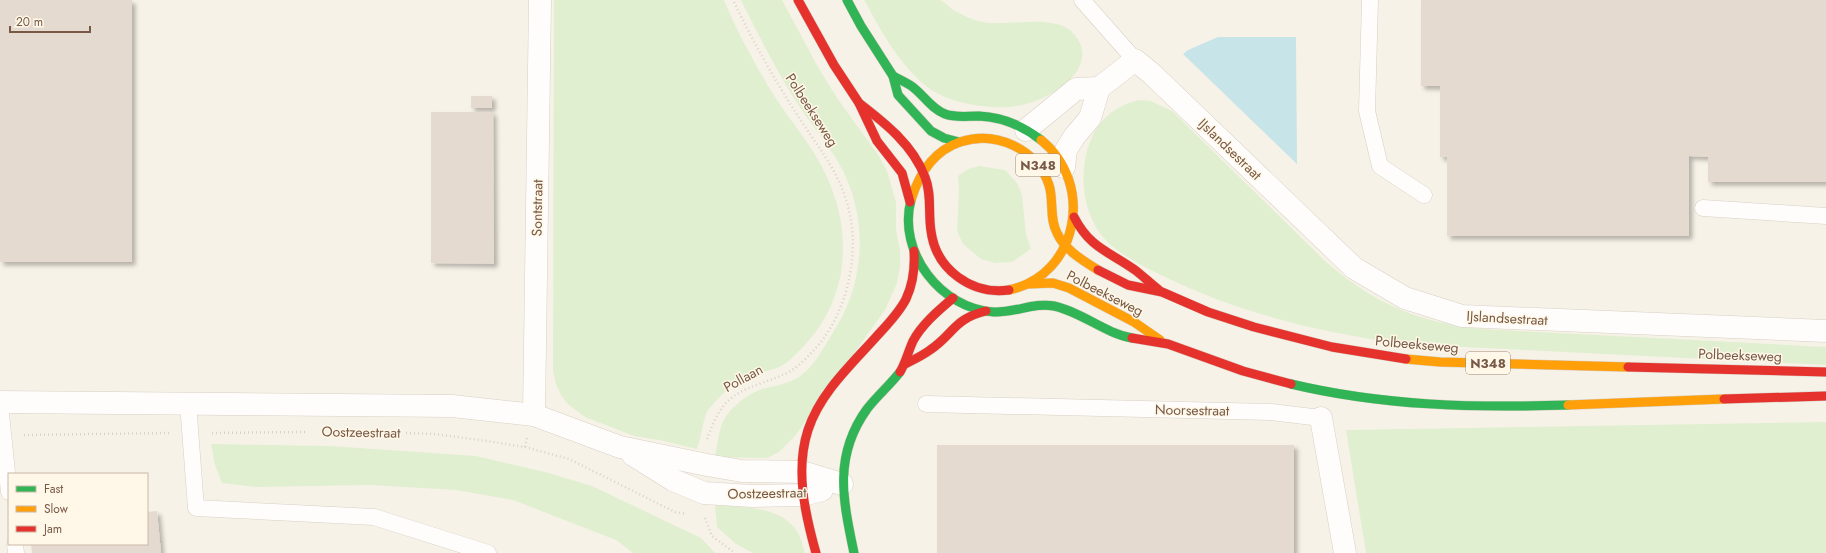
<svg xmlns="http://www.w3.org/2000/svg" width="1826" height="553" font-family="Jost,sans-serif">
<defs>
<filter id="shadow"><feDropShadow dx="3.5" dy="3.5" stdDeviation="2" flood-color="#0004"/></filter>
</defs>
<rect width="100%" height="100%" fill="#f7f2e7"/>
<g fill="#e0efd0">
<path d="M554 0H724C737 32 755 64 773 94 790 121 814 147 827 177 854 236 848 303 800 350 794 356 788 363 779 367 771 371 762 371 753 375 738 380 726 390 715 402 712 406 707 410 706 414 702 426 701 438 697 449L659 440 634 436 585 417 569 405 562 397 556 384 553 370Z"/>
<path d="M741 0H782L818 67 837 98 879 156 887 171 896 202V230L900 251V267L897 283 885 310 795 436 779 452 767 458 715 457C717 447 718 436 721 427 725 411 747 394 762 389 773 386 788 384 799 377 815 366 825 345 835 329 864 284 868 222 844 173 832 149 814 128 799 106 777 72 759 36 741 0Z"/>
<path d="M864 0C882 0 900 0 918 0 925 0 933 0 939 0 944 1 948 6 952 9 960 14 972 20 982 22 1007 27 1055 13 1073 33 1105 68 1047 102 1017 106 992 110 951 104 930 89 900 67 882 32 864 0Z"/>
<path d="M1139 100 1151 101 1172 111 1325 261C1373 303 1419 323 1482 329L1826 347V365L1404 344C1320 333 1239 313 1163 276 1145 267 1126 258 1111 245 1086 223 1079 186 1086 155 1093 126 1109 107 1139 100Z"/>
<path d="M979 166 1005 170 1017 183 1022 195 1026 234 1031 249 1012 262 995 263 981 259 963 244 957 231 959 191 958 176 968 169Z"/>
<path d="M1826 422V553H1366L1346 430Z"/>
<path d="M211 444 330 446 476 456 545 472 592 486 701 538 715 553H633L616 540 513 500 456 490 370 485 257 487 222 483 215 465Z"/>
<path d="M715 505C741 508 772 505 792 525 800 532 802 544 805 553H753L736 544 717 527Z"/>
</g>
<path fill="#c7e4e8" d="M1218 37H1296L1297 164 1183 54 1188 50Z"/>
<g fill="#e4dacf" filter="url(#shadow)">
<rect x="0" y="0" width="132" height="262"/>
<path d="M1421 0H1826V182H1708V157L1689 156V236H1447V157H1440V86H1421Z"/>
<rect x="471" y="96" width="21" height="12"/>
<path d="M431 112H493L494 264 431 263Z"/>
<rect x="937" y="445" width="357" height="108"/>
<path d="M157 511 161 553H32L31 544H147V512Z"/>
</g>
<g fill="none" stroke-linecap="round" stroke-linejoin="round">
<g stroke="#d8cfc5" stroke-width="17">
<g id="lane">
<path d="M1082 0 1135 60"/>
<path d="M1370 0 1367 111 1380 166 1424 195"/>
<path d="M1703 208 1826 216"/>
<path d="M188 403 196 508 374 517 488 553"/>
<path d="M0 404 9 492"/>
<path d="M926 404 1271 412 1321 418"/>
<path d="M15 544 16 553"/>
</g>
</g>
<g stroke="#d8cfc5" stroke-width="23">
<g id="street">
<path d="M1026 130 1076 89 1099 88"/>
<path d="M1064 167 1066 150 1074 137 1090 118 1099 88 1135 60 1152 74 1354 268 1405 298 1462 316 1826 331"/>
<path d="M0 402 452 406 534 415 620 447 707 465 742 471 802 472 842 484"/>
<path d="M534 415 540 0"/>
<path d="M1321 418 1345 553"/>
<path d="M633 455 673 480 704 493 752 496 803 495 822 490"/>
</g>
</g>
<g stroke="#d8cec3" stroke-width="10">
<g id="fast">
<path d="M847 0 861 26 893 76 898 95 931 131 944 138 959 142"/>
<path d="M893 76C900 80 908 83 914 88 925 97 932 109 945 114 956 118 967 116 979 116 1001 117 1023 126 1041 140"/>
<path d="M911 200C897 252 941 309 994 312 1014 313 1035 302 1054 306 1082 312 1104 333 1132 338"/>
<path d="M1291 384C1383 406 1475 408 1568 405"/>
<path d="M854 553C843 500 833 456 867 409 877 396 890 385 900 372"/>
</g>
</g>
<g stroke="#d8cec3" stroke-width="10">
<g id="slow">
<path d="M911 200C919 174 933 151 960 142 996 130 1037 149 1049 185 1054 201 1049 218 1057 233 1065 250 1082 260 1098 270"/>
<path d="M1028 284 1053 283 1069 288 1134 322 1160 340"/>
<path d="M1009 290C1079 275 1095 183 1041 140"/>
<path d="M1406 359 1440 362 1628 367"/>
<path d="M1568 405 1724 399"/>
</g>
</g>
<g stroke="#d8cec3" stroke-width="10">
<g id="jam">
<path d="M798 0 834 65 859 103 877 141 902 173 910 202"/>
<path d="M859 103C885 123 913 145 925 177 932 194 928 213 931 231 936 270 972 295 1009 290"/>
<path d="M1074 217C1090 248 1108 251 1135 270 1143 276 1151 284 1159 290"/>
<path d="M1098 270 1128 285 1162 292 1208 312 1254 327 1332 347 1406 359"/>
<path d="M1132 338 1168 344 1243 371 1291 384"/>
<path d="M905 364C913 360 922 356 930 350 954 334 953 319 986 311"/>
<path d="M1628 367 1826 372"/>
<path d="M900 372C906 362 908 352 913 341 922 324 939 310 953 298"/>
<path d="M1724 399 1826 396"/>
<path d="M816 553C805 514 795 470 808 430 820 393 851 365 876 337 887 325 899 313 906 299 913 284 915 267 914 251"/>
</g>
</g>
<g stroke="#dad1ca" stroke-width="2.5" stroke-dasharray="1 3" stroke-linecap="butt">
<path d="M212 433 305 432"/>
<path d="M406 433 434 434 480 440 525 447 569 459 675 512 686 514"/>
<path d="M24 435 169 433"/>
<path d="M707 439C711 428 717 413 725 404 742 385 771 383 792 370 799 366 806 358 812 352 849 315 863 245 845 197 835 166 815 143 798 116 774 79 752 40 733 0"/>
<path d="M525 447 527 438"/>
<path d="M705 518 712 536 735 553"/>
</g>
<use href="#lane" stroke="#fefdfb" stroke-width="16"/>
<use href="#street" stroke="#fefdfb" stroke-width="22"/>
<use href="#fast" stroke="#30b455" stroke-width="9"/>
<use href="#slow" stroke="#ff9f0a" stroke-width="9"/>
<use href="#jam" stroke="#e5322d" stroke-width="9"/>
</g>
<g text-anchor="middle" stroke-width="3" stroke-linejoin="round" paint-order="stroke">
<g fill="#fff7e8" stroke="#a08876" stroke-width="1">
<rect x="1016" y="154" width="44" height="22" rx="3"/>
<rect x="1466" y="352" width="44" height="22" rx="3"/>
</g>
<g font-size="13" font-weight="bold" fill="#775945">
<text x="1038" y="170">N348</text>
<text x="1488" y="368">N348</text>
</g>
<g font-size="14" fill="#775945" stroke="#fff7e8">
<text transform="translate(812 110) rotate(57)" y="5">Polbeekseweg</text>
<text transform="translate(1230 149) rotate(44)" y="5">IJslandsestraat</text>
<text transform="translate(537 208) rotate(-89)" y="5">Sontstraat</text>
<text transform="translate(1105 293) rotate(27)" y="5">Polbeekseweg</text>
<text transform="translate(1507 318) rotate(3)" y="5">IJslandsestraat</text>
<text transform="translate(1417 344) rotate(5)" y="5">Polbeekseweg</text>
<text transform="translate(1740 355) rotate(2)" y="5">Polbeekseweg</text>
<text transform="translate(743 378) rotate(-29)" y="5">Pollaan</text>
<text transform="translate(1192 410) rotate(1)" y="5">Noorsestraat</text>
<text transform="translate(361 432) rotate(1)" y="5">Oostzeestraat</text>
<text transform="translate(767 493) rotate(-1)" y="5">Oostzeestraat</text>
</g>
</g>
<rect x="8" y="473" width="140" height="72" fill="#fff7e8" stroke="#c9b8a7"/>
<rect x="16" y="486" width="20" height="6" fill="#30b455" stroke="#c9b8a7"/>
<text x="44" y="493" font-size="12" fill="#775945">Fast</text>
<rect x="16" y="506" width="20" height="6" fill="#ff9f0a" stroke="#c9b8a7"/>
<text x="44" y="513" font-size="12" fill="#775945">Slow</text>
<rect x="16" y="526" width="20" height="6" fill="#e5322d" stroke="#c9b8a7"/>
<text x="44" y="533" font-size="12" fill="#775945">Jam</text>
<path d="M10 26v6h80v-6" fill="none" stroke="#775945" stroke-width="2"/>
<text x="16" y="26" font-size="12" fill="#775945" stroke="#fff7e8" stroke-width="3" paint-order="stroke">20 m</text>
</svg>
